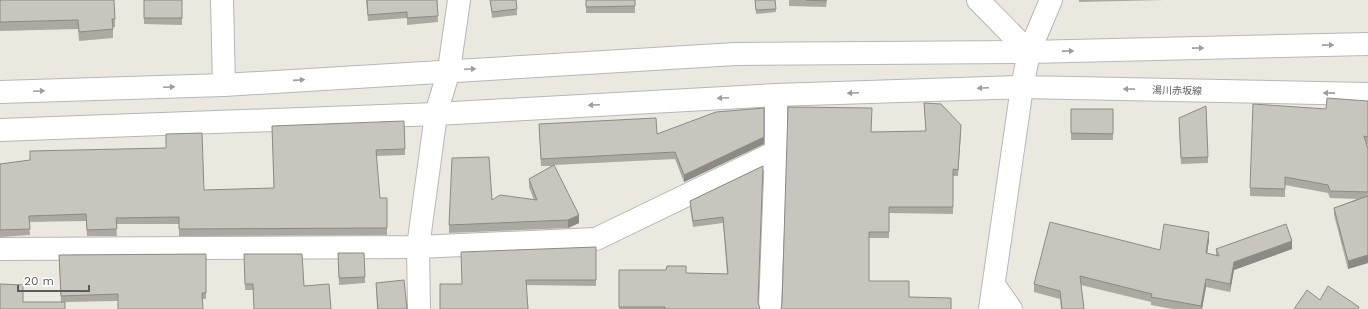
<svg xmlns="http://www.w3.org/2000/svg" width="1368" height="309" font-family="'Work Sans','Noto Sans JP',sans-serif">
<rect width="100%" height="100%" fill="#ebe9df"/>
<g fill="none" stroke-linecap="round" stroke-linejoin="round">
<g stroke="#b5b7bc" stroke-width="24">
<g id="minor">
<path d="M222 0 224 85"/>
<path d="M0 249 418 247 596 239 776 152"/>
<path d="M994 285 1011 309"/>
<path d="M419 309 418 247 436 114 449 70 459 0"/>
<path d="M770 309 776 152V95"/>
</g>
</g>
<g stroke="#b5b7bc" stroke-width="24">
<g id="tertiary">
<path d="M0 92 224 85 736 54 1029 52 1051 0"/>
<path d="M0 130 436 114 776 95 1022 87 990 309"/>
</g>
</g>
<g stroke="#b5b8be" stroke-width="24">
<g id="secondary">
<path d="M978 0 1029 52 1368 44"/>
<path d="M1029 52 1022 87 1368 94"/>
</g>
</g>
<use href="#minor" stroke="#fff" stroke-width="22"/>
<use href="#tertiary" stroke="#fff" stroke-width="22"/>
<use href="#secondary" stroke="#fff" stroke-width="22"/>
</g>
<g fill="#aca9a3">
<path d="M0 0 115 19V27H113V38L79 41 78 29 0 31Z"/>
<path d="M144 0H182V25L144 24Z"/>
<path d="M366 0H437L438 22 407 25V18L368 21Z"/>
<path d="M490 0H516L517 15 492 18Z"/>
<rect x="586" y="0" width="49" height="13"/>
<path d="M755 0H775L776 12 756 14Z"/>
<path d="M789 0H827L826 7 789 6Z"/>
<path d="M1079 0H1165L1079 2Z"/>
<path d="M1368 101V145L1367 144 1368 149V263L1348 269 1334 215V208L1357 199 1330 198 1328 193 1285 185V197L1250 196V188L1326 109Z"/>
<path d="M924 103 961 132 958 176H953V214L889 213V238H869V281L909 297 951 305 781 309 926 131Z"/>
<rect x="1071" y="109" width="42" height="31"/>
<path d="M539 124 657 134 764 144 684 182 675 159 554 165 579 223 568 228 449 233V225L492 200H534L529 187V179L553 166H541Z"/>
<path d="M1179 124 1208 157V163L1181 164Z"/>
<path d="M272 126 405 149V155L376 156 380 198H387V235L179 236V224H116L117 236H87L86 221 29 222 30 235 0 237V164L30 160 204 190 274 188Z"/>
<path d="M763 166 758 303 760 309H619V270L686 273 727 274 723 223 693 227 690 207V201Z"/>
<path d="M1209 240 1207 254 1216 255V249H1292L1234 270 1230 292 1206 287 1202 309H1173L1151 305V302L1081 285 1084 309H1061L1060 299 1034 292V284L1160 250Z"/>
<path d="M596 247V286L462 284Z"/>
<path d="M338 253 365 277V283L339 285Z"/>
<path d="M206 254V299H202L203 309H118V301L65 302V309H0V284L23 285V302H61L59 255Z"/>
<path d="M244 254H302L253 290H245Z"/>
<path d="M376 283 407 309H377Z"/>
</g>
<g fill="#8c8a85">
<path d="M764 137V144L684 182V175Z"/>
<path d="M579 215V223L568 228V220Z"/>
<path d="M1209 232V240L1206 261V253Z"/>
<path d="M1292 241V249L1234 270 1230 292V284L1234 262Z"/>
<path d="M1368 255V263L1348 269V261Z"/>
<path d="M1206 279V287L1202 309H1201Z"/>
</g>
<g fill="#c8c5be" stroke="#8c8a85">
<path d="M0 0H114L115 19H112L113 29 79 32 78 20 0 22Z"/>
<rect x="144" y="0" width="38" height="18"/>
<path d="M367 0H437L438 16 407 18V12L368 15Z"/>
<path d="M490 0H516L517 9 492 12Z"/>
<path d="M586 0H635V6L586 7Z"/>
<path d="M755 0H775L776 9 756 10Z"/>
<path d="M806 0H826V1Z"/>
<path d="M1327 98 1368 101V137L1364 136 1368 149V192L1330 191 1328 185 1285 177V189L1250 188 1253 104 1326 109Z"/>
<path d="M924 103 941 104 961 125 958 170 953 169V207H889V232H869V281H909V297L951 298V309H781L782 303 788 107 872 108 871 132 926 131Z"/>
<path d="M1206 106 1208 157 1181 158 1179 118Z"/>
<path d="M764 108V137L684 175 675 152 541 159 539 124 656 118 657 134 716 112Z"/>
<path d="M1071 109H1113V134L1071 133Z"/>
<path d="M404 121 405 149 376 150 380 198H387V228L179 229V217L116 218 117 229 87 230 86 214 29 216 30 229 0 230V164L30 160V151L166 148V134L202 133 204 190 274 188 272 126Z"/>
<path d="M489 157 492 200 500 195 537 200 529 179 554 165 579 215 568 220 449 225 452 158Z"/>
<path d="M763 166 758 302 760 309H665V307H619V270H666L667 266H686V273L728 274 723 217 693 221 690 201Z"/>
<path d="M1368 196V255L1348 261 1334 208Z"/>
<path d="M1050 222 1160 250 1164 224 1209 232 1206 253 1219 256 1216 249 1286 224 1292 241 1234 262 1230 284 1206 279 1201 306 1151 297 1152 294 1080 276 1084 309H1062L1060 291 1034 284Z"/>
<path d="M596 247V280H526L528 309H440V284H462L461 252Z"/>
<path d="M338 253H364L365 277 339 278Z"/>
<path d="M206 254V293H202L203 309H118V294L61 296 59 255Z"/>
<path d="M244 254H302L304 286 329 284 331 309H254L253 284H245Z"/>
<path d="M404 280 407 309H378L376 283Z"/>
<path d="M0 284 23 285V302H65V309H0Z"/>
<path d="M1328 286 1359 307 1358 309H1294L1307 290 1320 300Z"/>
</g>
<defs><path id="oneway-solid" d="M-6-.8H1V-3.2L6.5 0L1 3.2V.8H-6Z"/></defs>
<g fill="#9b9da0">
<use href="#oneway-solid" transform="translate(1328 45) rotate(-1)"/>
<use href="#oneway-solid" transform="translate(1198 48) rotate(-1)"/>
<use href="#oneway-solid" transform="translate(1068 51) rotate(-1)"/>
<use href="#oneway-solid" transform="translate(470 69) rotate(-3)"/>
<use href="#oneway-solid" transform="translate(299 80) rotate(-4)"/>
<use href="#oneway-solid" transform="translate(169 87) rotate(-2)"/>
<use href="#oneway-solid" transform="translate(983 88) rotate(178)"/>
<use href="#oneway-solid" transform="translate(1129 89) rotate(-179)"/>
<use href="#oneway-solid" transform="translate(39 91) rotate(-2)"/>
<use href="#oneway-solid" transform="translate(853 93) rotate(178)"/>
<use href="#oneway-solid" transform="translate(1329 93) rotate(-179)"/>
<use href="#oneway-solid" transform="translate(723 98) rotate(177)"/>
<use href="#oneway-solid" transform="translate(594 105) rotate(177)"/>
</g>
<g text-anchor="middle" stroke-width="3" stroke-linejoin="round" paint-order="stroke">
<g font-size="10" fill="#585b60" stroke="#fff">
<text transform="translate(1177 90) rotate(1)" y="4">湯川赤坂線</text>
</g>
</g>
<path d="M18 285v6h71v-6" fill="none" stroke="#585b60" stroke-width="2"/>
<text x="24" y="285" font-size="12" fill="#585b60" stroke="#ffffff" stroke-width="3" paint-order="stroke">20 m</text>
</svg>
